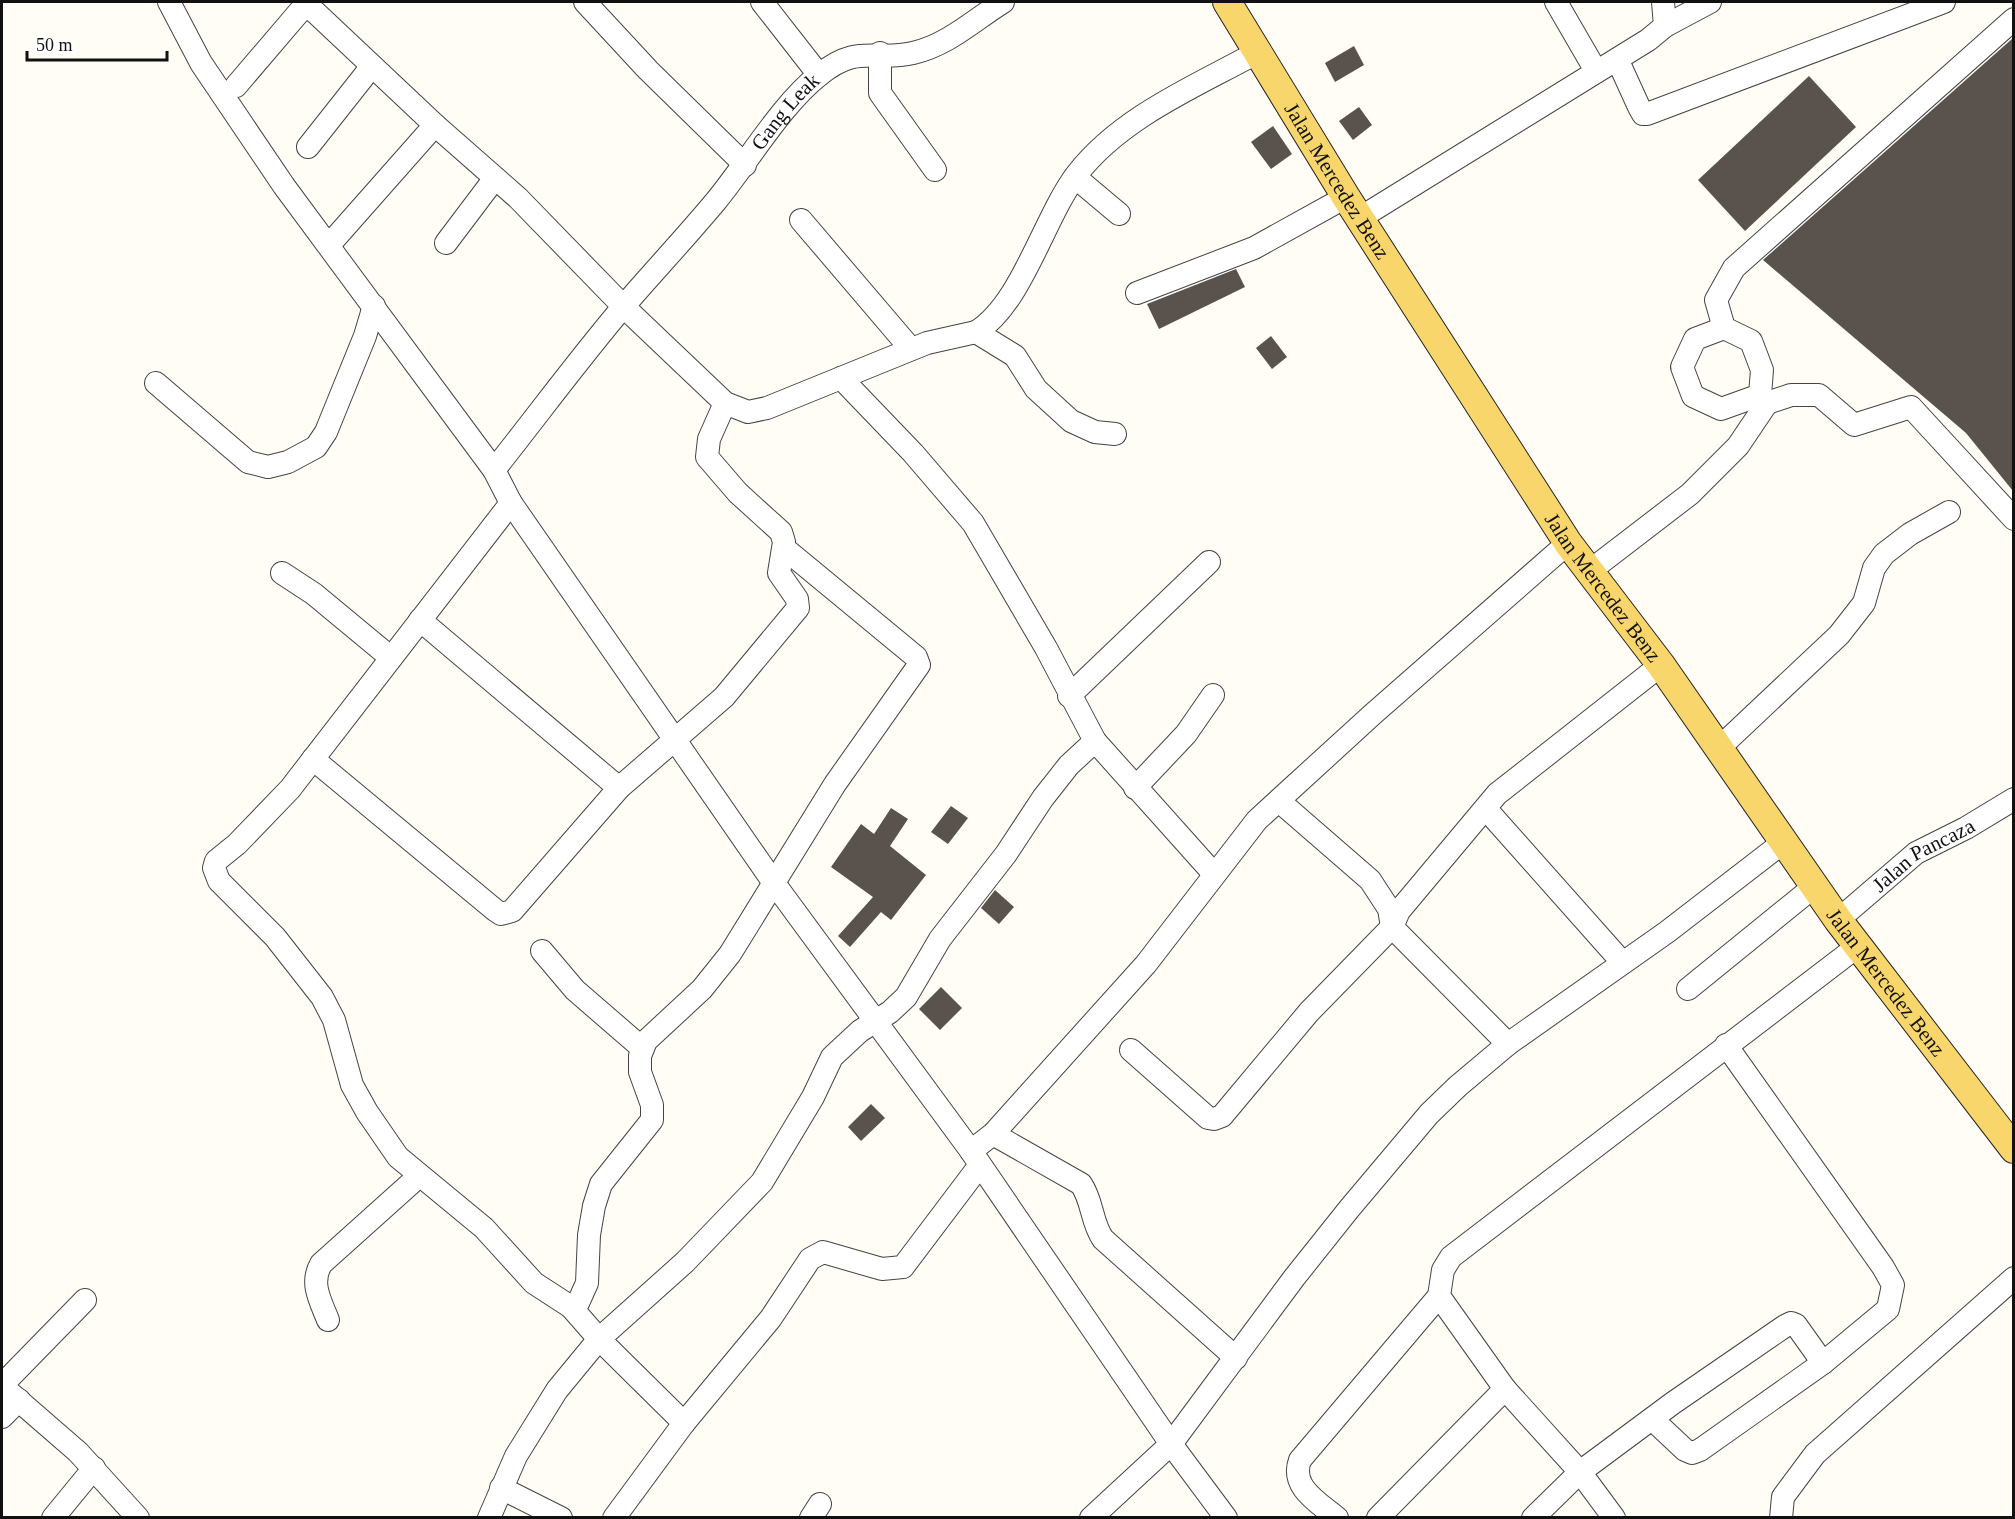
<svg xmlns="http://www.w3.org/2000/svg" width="2015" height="1519" font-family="'Times New Roman',serif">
<rect width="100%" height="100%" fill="#fffdf5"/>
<g fill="#5a524d">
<path d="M2013 38V491L1966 433 1763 260Z"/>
<path d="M1354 46 1364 65 1335 82 1325 63Z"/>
<path d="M1809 76 1856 127 1745 231 1698 180Z"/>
<path d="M1359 107 1372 125 1353 140 1339 121Z"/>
<path d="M1273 126 1292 154 1271 169 1251 142Z"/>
<path d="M1236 269 1245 287 1159 329 1147 304Z"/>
<path d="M1271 336 1287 357 1272 369 1256 348Z"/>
<path d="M951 806 968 818 948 844 931 832Z"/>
<path d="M891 808 908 819 890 846 926 875 891 920 881 912 850 947 838 936 873 897 831 867 861 824 874 834Z"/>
<path d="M995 890 1014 907 999 924 981 908Z"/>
<path d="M941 987 962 1008 940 1030 919 1009Z"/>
<path d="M871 1104 885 1118 861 1141 848 1127Z"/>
</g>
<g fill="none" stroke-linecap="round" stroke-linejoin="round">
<g stroke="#444" stroke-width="24">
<g id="minor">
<path d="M169 2 201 63 284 186 494 470 511 503 774 883 971 1151 1171 1444 1226 1518"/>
<path d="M585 2 648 70 745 165"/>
<path d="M762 2 819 75"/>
<path d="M1556 2 1596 71"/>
<path d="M1665 26 1710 2"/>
<path d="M880 53V93L935 170"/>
<path d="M1618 61 1639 107 1643 114H1647L1944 2"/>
<path d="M236 86 300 11 307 8 315 12 435 125 518 198 623 306 725 403 748 412 767 408 927 343 976 332C1022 304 1044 217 1077 174 1121 117 1196 86 1258 52"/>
<path d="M308 147 372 66"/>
<path d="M1075 177 1119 214"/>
<path d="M1360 218 1648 40 1665 26 1663 2"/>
<path d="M801 220 911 349"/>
<path d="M446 243 495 178"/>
<path d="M329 245 435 125"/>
<path d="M1137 293 1254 248 1346 197"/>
<path d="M1724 328 1716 300 1734 268 2014 19"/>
<path d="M1724 328 1751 341 1762 370 1760 395 1721 409 1693 396 1682 367 1695 339Z"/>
<path d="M976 332 1015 356 1036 389 1071 421 1095 432 1115 434"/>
<path d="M841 378 913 453 973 523 1046 648 1095 741 1214 874"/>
<path d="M156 383 248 462 268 467 288 462 316 447 326 432 365 336 374 306"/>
<path d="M1767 403 1791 395H1819L1854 425 1911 407 2014 519"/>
<path id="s1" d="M494 470C537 416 578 360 623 307 654 271 686 237 716 201 748 162 781 105 819 75 859 43 873 62 913 53 948 45 974 20 1003 2"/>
<path d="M511 503 290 789 237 844 216 861 214 868 219 881 275 937 322 997 334 1020 352 1085 367 1112 398 1157 484 1228 534 1283 571 1307 578 1303 587 1283 589 1235 594 1206 601 1184 652 1120V1105L640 1072V1056L646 1041 702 989 730 954 835 784 919 665 916 657 784 548"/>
<path d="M1591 570 1690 494 1738 446 1767 403 1760 395"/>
<path d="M282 573 314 594 390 657"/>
<path d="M420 620 619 788"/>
<path d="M1069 696 1209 562"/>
<path d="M1718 749 1839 635 1864 603 1874 568 1884 554 1910 534 1949 512"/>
<path d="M313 759 495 910 501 914 512 911 619 788 724 697 798 608 797 599 779 573 784 542 781 532 738 493 707 457 709 439 725 403"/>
<path d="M1135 788 1186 734 1213 695"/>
<path d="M1279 801 1370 880 1389 909 1392 927 1508 1044"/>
<path d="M1486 809 1622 962"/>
<path id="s2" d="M1838 920 1916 853 1966 828 2014 799"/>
<path d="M542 951 575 990 642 1048"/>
<path d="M1688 989 1816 885"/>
<path d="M1131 1050 1208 1118 1214 1119 1222 1116 1309 1012 1392 927 1399 911 1497 794 1661 665"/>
<path d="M993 1134 1081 1184C1093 1201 1091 1222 1103 1239L1236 1358"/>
<path d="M971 1151 993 1134 1146 964 1257 820 1373 714 1568 543"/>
<path d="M571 1307 599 1339 684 1423"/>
<path d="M328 1320C320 1300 310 1283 321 1264L419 1176"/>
<path d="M2 1385 85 1300"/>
<path d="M2 1386 78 1452 138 1518"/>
<path d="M1505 1389 1439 1296 1443 1270 1451 1257 1858 946"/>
<path d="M2 1417 19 1400"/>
<path d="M1652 1419 1685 1450 1692 1453 1700 1450 1823 1363"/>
<path d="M501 1488 561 1518"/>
<path d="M53 1518 94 1468"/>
<path d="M489 1518 516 1456 557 1390 599 1339 685 1262 762 1182 813 1097 832 1057 860 1031 890 1012 906 997 940 939 1006 854 1043 798 1069 765 1095 741"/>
<path d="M614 1518 684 1423 771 1318 810 1259 823 1252 882 1269 903 1267 980 1165"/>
<path d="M811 1518 820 1504"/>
<path d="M1091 1518 1171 1444 1294 1278 1349 1209 1429 1114 1458 1086 1508 1044 1667 932 1785 841"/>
<path d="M1337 1518C1318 1502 1290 1487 1300 1460L1439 1296"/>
<path d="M1378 1518 1505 1389 1580 1472 1673 1403 1785 1326 1791 1323 1796 1325 1823 1363 1888 1309 1893 1285 1883 1267 1726 1045"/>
<path d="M1533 1518 1580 1472 1614 1518"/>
<path d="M1781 1518 1783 1497 1815 1454 2014 1278"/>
</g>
</g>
<g stroke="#222" stroke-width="30">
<g id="major">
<path id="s3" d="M1227 2 1346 197 1568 543 1661 665 1838 920 2014 1149"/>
</g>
</g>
<use href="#minor" stroke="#fff" stroke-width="22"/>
<use href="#major" stroke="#f9d66b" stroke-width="28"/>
</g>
<g text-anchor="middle" stroke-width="6" stroke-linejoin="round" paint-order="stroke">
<g font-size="21" fill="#111" stroke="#fff">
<text dy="7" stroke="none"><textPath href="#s1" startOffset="462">Gang Leak</textPath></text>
<text dy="7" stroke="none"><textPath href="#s3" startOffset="210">Jalan Mercedez Benz</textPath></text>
<text dy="7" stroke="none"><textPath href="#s3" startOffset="696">Jalan Mercedez Benz</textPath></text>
<text dy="7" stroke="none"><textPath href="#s2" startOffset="108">Jalan Pancaza</textPath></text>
<text dy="7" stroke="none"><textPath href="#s3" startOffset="1182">Jalan Mercedez Benz</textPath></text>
</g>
</g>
<rect width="2015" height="1519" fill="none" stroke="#111111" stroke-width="6"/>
<path d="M27 51v9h140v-9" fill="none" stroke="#111111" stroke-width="3"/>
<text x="36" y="51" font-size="18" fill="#111111" stroke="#ffffff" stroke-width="4.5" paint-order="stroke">50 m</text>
</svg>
